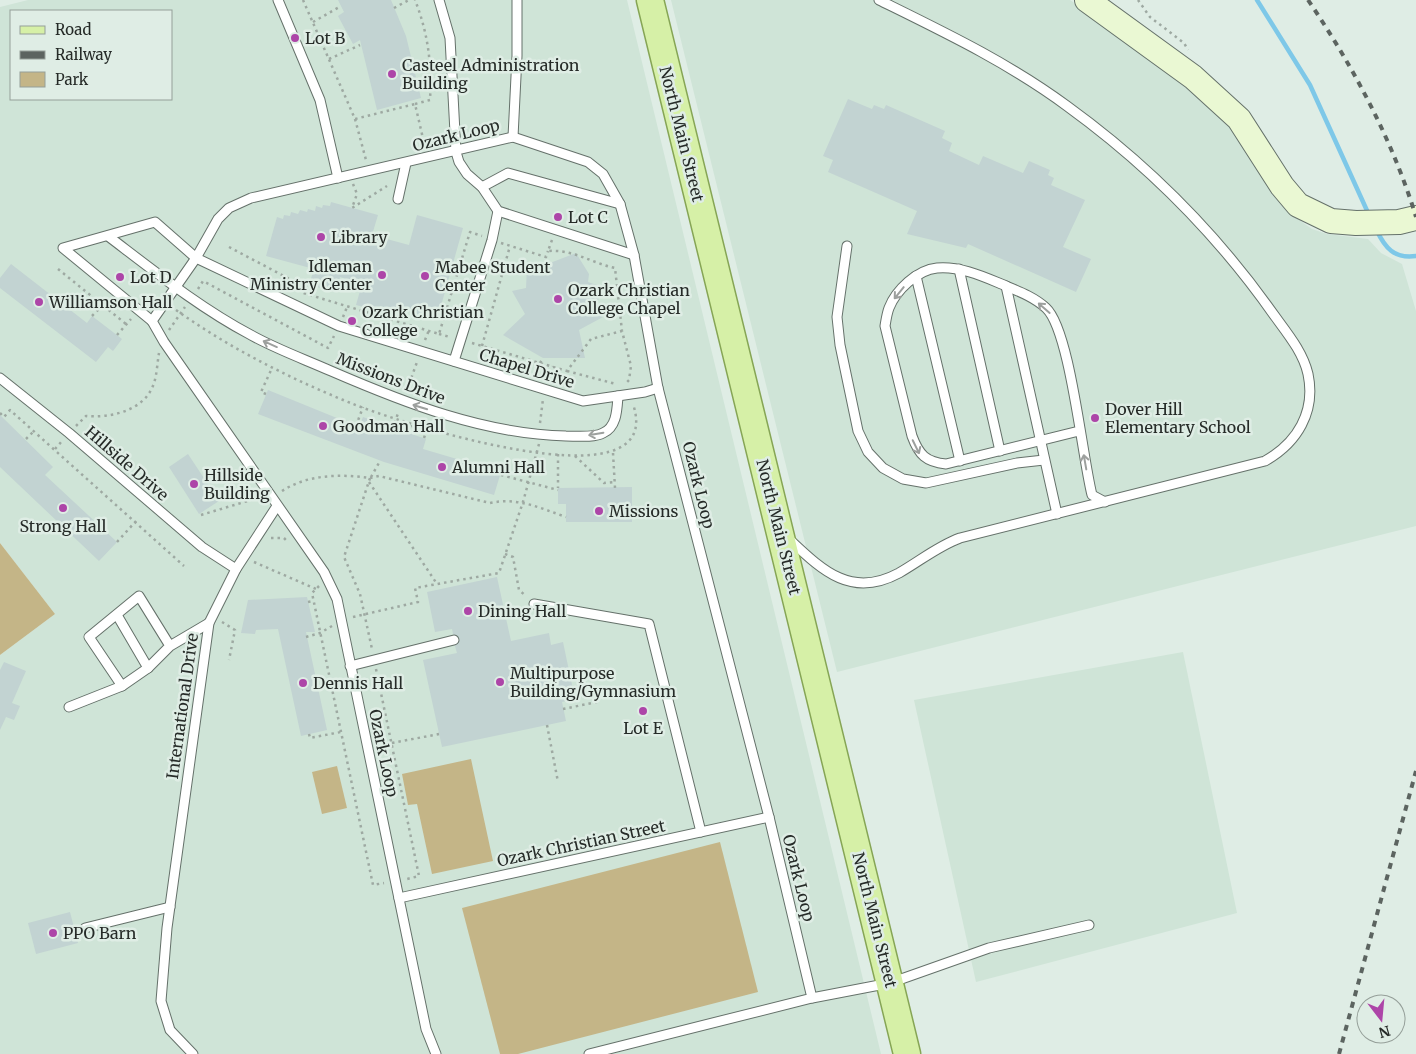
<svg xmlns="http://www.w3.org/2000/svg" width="1416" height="1054" font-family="Merriweather,serif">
<rect width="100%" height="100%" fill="#dfede5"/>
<g fill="#cfe4d7" fill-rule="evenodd">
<path d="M28 0H627L881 1054H0V655L55 614 0 543V7ZM11 11H171V99H11Z"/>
<path d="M671 0H1070L1109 27 1218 113 1233 129 1295 217 1312 229 1327 234 1368 239 1381 253 1402 264 1416 311V526L837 672Z"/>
<path d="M1183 652 1237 913 976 982 914 700Z"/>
</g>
<g fill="#c4b587">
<path d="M0 543 55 614 0 655Z"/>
<path d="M471 759 493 861 432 874 417 804 408 805 402 774Z"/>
<path d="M337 766 347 808 322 814 312 772Z"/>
<path d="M720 842 758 992 518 1054H500L462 908Z"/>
</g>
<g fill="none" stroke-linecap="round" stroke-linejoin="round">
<g stroke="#7ec8e8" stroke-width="4.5">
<path d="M1257 0 1310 85 1369 215"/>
<path d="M1376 229C1385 248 1394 259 1416 256"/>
</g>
</g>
<g fill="#c2d3d2">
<path d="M338 0H391L406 36 421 98 377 110 360 40 353 44 338 16 344 12Z"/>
<path d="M848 99 872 109 874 105 884 109 886 105 945 131 942 138 952 143 949 151 979 165 983 156 1023 173 1029 161 1050 170 1048 175 1054 178 1051 185 1085 200 1063 247 1091 259 1076 292 968 244 966 248 907 234 917 211 828 172 833 160 823 156Z"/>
<path d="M331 202 378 215 372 235 409 245 417 215 463 228 437 320 391 307V309L380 306 379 311 356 305 362 284 340 277 336 292 309 285 314 269 266 256 277 217 283 219 284 215 290 216 291 212 298 214 300 210 307 212 308 209 315 211 316 206 322 208 323 205 330 206Z"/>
<path d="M576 253 589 274 588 282 605 288 594 307 603 317 579 330 585 358H543L503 335 525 314 512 291 526 288 527 267 546 271 550 263Z"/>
<path d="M11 264 87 323 92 316 122 339 113 351 108 347 96 362 0 288V278Z"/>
<path d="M268 390 359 427 363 417 426 439 423 449 501 472 494 495 384 462 258 414Z"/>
<path d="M0 415 53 467 45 475 117 542 99 561 0 467Z"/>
<path d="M188 454 219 501 199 514 169 467Z"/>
<path d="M632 487V522H566V504H558V488Z"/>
<path d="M497 577 511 641 549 633 551 645 563 642 575 699 562 702 566 721 442 747 423 660 457 653 455 646 460 639 453 634 452 629 435 632 427 592Z"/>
<path d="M307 597 315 632H306L327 730 301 736 278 629 256 630 255 634 241 633 248 600Z"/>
<path d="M4 662 26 671 12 703 20 706 14 720 6 717 0 730V670Z"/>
<path d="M70 912 78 943 36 954 28 923Z"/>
</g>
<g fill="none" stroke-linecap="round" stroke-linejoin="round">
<g stroke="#65716a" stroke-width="11">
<g id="lane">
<path d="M278 0 320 100 338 178"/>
<path d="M439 0 450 38 456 152 459 162 467 174 482 187 498 211 634 255"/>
<path d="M513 137 517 56V0"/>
<path d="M482 187 508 173 620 204"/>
<path d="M398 199 406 163"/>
<path d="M108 236C154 271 200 308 251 335 276 349 304 359 331 371 405 403 484 434 566 436 576 436 594 438 603 433 617 427 617 409 618 396"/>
<path d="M847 246 837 317 840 345 858 431 868 452 883 468 903 479 926 483 1017 463 1044 460"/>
<path d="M959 269 1000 451"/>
<path d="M916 276 960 461"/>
<path d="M1006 286 1057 514"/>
<path d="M152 321 63 248 155 222 196 258 339 326 583 401 645 392 658 388"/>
<path d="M454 361 492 240 498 211"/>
<path d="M0 378 69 433 202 547 236 569"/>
<path d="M1079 431 946 464C926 462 919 455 912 436L885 326C886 320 887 313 889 308 896 290 917 270 937 268 958 266 980 275 999 283 1015 290 1033 296 1046 308 1070 330 1082 456 1092 495L1105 502"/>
<path d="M789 539C822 570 851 599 899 573 920 561 938 546 960 538L1265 461C1297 443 1316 412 1308 374 1303 352 1287 333 1274 315 1217 234 1147 164 1067 106 1009 63 944 32 879 0"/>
<path d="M534 604 649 624 701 832"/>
<path d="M117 615 148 668"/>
<path d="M170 646 139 596 89 637 122 686 148 668 170 646 209 623"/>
<path d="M350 666 454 640"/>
<path d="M69 707 122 686"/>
<path d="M399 898 769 817"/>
<path d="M85 928 170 907"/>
<path d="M812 998 890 983 989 948 1089 925"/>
<path d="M193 1054 170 1030 161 1001 167 928 209 623 236 569 277 506"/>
<path d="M436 1054 426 1029 337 599 324 572 164 342 152 321 196 258 218 219 229 208 251 198 513 137 588 162 603 174 620 204 634 255 658 388 769 817 812 998 589 1054"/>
</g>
</g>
<g stroke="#65716a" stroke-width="26">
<path id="secondary" d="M1087 0 1193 77 1239 119 1282 186 1298 205 1331 221 1356 223 1399 222 1416 218"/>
</g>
<g stroke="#86a555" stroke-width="29">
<path id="primary" d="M650 0 907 1054"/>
</g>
<g stroke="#9ea9a2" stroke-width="2.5" stroke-dasharray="2.5 4" stroke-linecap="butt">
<path d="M303 0 355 119 415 104 425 147"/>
<path d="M1138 0 1150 17 1184 43 1188 50"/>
<path d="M394 8 409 0"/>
<path d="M313 22 341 6"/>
<path d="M329 59 360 45"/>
<path d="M415 104 430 100C432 64 428 33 415 0"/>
<path d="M355 119 366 160"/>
<path d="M353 184 357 194 352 208 387 186"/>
<path d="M552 240 548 251C572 249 592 263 615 268L622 331 631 366 629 380 626 383"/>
<path d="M501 243 546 257 548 251"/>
<path d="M229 247 299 284 300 292 439 334 470 232 482 236"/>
<path d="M58 269 126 324"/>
<path d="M198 289 203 281 328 348 334 336"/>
<path d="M176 310C231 349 291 379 353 404 390 419 669 512 633 404"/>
<path d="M92 316 103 305"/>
<path d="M343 317 347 307"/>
<path d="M169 330 185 307"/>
<path d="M439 334 450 337"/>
<path d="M117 335 131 319"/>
<path d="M425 340 429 330"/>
<path d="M472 343 567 371 591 339 622 331"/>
<path d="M482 346 510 246"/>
<path d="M540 363 543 358"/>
<path d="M567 371 616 384"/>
<path d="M549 379 553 366"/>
<path d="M407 390 417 362"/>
<path d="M266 394 261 392 272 368"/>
<path d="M0 413 4 417 10 410 184 566"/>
<path d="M540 423 543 399"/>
<path d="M76 426 86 416C108 418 141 412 152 388 157 378 157 364 159 353"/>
<path d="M356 426 363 407"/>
<path d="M392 429 399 411"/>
<path d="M399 431 412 426"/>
<path d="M424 438 427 429"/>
<path d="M26 439 34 431"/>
<path d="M55 449 62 441"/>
<path d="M613 453 615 488"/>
<path d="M558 454V488"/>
<path d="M575 456 604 483 615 482"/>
<path d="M501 475 558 490"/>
<path d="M371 477 380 461"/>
<path d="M370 478 379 476 490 503C518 497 540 508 566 517"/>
<path d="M369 482 437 584"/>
<path d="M282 491C308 474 341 474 370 478L344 557 360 594 372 649"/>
<path d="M201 515 251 500"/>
<path d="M271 538H284L288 542"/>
<path d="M117 542 136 521"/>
<path d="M505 554 513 557 519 590 526 596"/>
<path d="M254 562 316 589"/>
<path d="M319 586 312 593 373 885 384 883"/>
<path d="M308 602 314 601"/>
<path d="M353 617 418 602 415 588 499 573 523 502 539 444"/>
<path d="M222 622 235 630 229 660"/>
<path d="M306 637 320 633 332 626"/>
<path d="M376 669 419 876 407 879"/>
<path d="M563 709 597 702"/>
<path d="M547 725 558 782"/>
<path d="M309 734 310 738 341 732"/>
<path d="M392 743 439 734"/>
</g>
<use href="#lane" stroke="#fff" stroke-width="9"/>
<use href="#secondary" stroke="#eaf8d3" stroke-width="24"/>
<use href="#primary" stroke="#d6f0a7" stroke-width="26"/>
<g stroke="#5c6460" stroke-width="4" stroke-dasharray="6 6" stroke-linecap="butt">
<path d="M1308 0C1353 66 1393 141 1416 217"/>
<path d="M1339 1054 1416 771"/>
</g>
</g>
<defs><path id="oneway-shaft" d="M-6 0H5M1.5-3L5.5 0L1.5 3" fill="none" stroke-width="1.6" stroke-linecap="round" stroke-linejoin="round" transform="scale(1.25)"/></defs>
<g stroke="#9da09e">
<use href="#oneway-shaft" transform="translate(899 293) rotate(129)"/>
<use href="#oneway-shaft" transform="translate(1044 308) rotate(-139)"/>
<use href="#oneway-shaft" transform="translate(270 344) rotate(-156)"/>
<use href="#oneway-shaft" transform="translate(420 407) rotate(-163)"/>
<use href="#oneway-shaft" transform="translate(596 434) rotate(170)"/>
<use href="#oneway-shaft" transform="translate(916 447) rotate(64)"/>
<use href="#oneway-shaft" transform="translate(1085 462) rotate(-100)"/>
</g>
<g fill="#ad45a8" stroke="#dfede5" stroke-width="2">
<circle cx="295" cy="38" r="5"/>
<circle cx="392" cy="74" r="5"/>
<circle cx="558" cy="217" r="5"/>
<circle cx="321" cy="237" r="5"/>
<circle cx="382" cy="275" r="5"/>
<circle cx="425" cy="276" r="5"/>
<circle cx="120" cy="277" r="5"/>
<circle cx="558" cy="299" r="5"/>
<circle cx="39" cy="302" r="5"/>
<circle cx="352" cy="321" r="5"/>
<circle cx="1095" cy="418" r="5"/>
<circle cx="323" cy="426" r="5"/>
<circle cx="442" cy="467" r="5"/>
<circle cx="194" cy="484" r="5"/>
<circle cx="63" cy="508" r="5"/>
<circle cx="599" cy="511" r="5"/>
<circle cx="468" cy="611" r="5"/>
<circle cx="500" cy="682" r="5"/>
<circle cx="303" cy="683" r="5"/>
<circle cx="643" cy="711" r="5"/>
<circle cx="53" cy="933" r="5"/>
</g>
<g text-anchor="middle" stroke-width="5" stroke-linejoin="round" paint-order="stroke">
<g font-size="16" fill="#262b28" stroke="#dfede5" text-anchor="start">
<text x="305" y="44">Lot B</text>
<text x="402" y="71">Casteel Administration<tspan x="402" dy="18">Building</tspan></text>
<text x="568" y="223">Lot C</text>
<text x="331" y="243">Library</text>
<text x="372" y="272" text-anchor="end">Idleman<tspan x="372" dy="18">Ministry Center</tspan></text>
<text x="435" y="273">Mabee Student<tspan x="435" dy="18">Center</tspan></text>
<text x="130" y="283">Lot D</text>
<text x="568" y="296">Ozark Christian<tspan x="568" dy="18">College Chapel</tspan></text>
<text x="49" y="308">Williamson Hall</text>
<text x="362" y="318">Ozark Christian<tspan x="362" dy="18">College</tspan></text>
<text x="1105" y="415">Dover Hill<tspan x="1105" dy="18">Elementary School</tspan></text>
<text x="333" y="432">Goodman Hall</text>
<text x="452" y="473">Alumni Hall</text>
<text x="204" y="481">Hillside<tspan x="204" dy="18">Building</tspan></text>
<text x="609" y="517">Missions</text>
<text x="63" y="532" text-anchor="middle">Strong Hall</text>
<text x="478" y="617">Dining Hall</text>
<text x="510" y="679">Multipurpose<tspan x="510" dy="18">Building/Gymnasium</tspan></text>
<text x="313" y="689">Dennis Hall</text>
<text x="643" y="734" text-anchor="middle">Lot E</text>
<text x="63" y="939">PPO Barn</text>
</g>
<g font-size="16" fill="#262b28" stroke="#dfede5">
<text transform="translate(682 134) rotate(76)" y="6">North Main Street</text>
<text transform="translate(456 135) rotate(-14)" y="6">Ozark Loop</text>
<text transform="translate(527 368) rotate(17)" y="6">Chapel Drive</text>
<text transform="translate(391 378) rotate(21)" y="6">Missions Drive</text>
<text transform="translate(127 463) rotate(41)" y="6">Hillside Drive</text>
<text transform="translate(699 485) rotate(76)" y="6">Ozark Loop</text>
<text transform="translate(779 527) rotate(76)" y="6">North Main Street</text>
<text transform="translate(182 706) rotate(-82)" y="6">International Drive</text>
<text transform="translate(384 753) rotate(78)" y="6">Ozark Loop</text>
<text transform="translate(581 843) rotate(-12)" y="6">Ozark Christian Street</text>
<text transform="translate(799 878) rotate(76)" y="6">Ozark Loop</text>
<text transform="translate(875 920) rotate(76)" y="6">North Main Street</text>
</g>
</g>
<rect x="10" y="10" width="162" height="90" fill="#dfede5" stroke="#959f99"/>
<rect x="20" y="26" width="25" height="8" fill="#d6f0a7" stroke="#959f99"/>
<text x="55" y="35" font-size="15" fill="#262b28">Road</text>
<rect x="20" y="51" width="25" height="8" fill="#5c6460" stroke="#959f99"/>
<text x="55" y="60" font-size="15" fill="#262b28">Railway</text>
<rect x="20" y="72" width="25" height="15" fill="#c4b587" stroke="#959f99"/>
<text x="55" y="85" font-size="15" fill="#262b28">Park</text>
<g transform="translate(1381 1019) rotate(164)"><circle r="24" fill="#dfede5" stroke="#959f99"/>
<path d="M0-4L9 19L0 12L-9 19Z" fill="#ad45a8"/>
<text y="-8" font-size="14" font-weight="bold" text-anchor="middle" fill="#262b28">N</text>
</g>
</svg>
